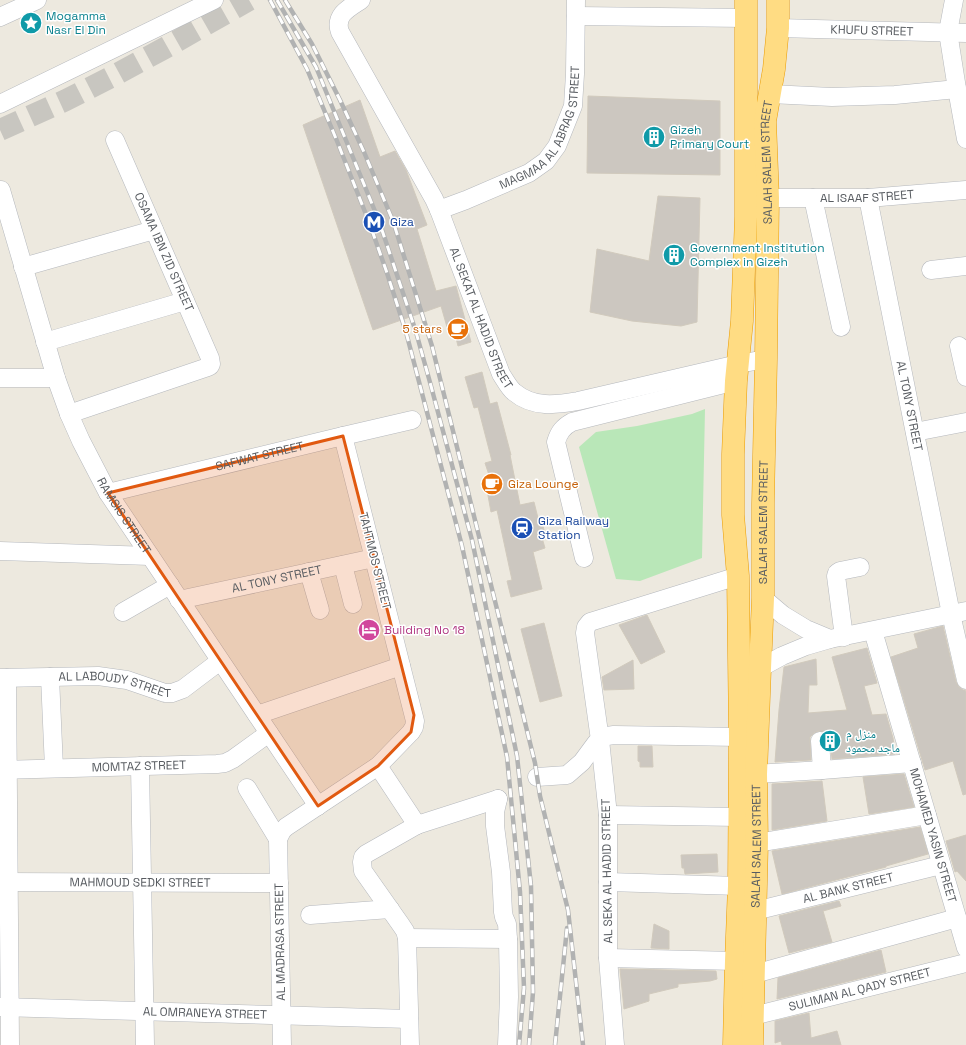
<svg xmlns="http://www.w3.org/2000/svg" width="966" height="1045" font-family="'Space Grotesk','Noto Naskh Arabic',sans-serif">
<rect width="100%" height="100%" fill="#ede9df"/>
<path fill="#b9e7b8" d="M705 409 702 558 640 581 616 579 579 447 596 432 637 426 692 414Z"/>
<g fill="#ccc7c0" stroke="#d1cabd">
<path d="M588 96 720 101V175L587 173Z"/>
<path d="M360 100 380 157 395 151 406 170 427 225 417 229 436 291 456 286 471 342 458 346 453 326 447 327 441 306 373 330 303 125Z"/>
<path d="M658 196 700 198 697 322 681 326 632 321 590 312 597 249 649 261Z"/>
<path d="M482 372 490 404 497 402 511 455H510L520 505 534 502 538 518H541L544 530 540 531 545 548 533 552 542 589 511 597 507 581 512 580 497 510 491 512 485 479 490 478 485 463 492 461 478 407 474 408 465 377Z"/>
<path d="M647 615 665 652 641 664 619 625Z"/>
<path d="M544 623 562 696 540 702 521 629Z"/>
<path d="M943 626 956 682 959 687 963 690H965L966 692V794L963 795 953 761 925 770 891 657 918 648 914 634Z"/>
<path d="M867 648 877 683 864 686 872 715 886 714 893 738 895 754 832 759 830 740 829 735 825 732 819 731 814 733 810 737V742L811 760 775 762 779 710 784 667 816 659 817 685H809L808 713 847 710 832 657Z"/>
<path d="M633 660 634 689 604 690 602 677Z"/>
<path d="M638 746H652L653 767H640V762L638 761Z"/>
<path d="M904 774 914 807 869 814 863 777Z"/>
<path d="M822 781 827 821 772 830V784Z"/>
<path d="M920 827 928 854 886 866V867L782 894 772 851Z"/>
<path d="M966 835V881L957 871 955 872 946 841Z"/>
<path d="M717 854 718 872 685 874 684 868H682L681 855Z"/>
<path d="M839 901 841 906 823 911 832 942 789 953 779 916Z"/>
<path d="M654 924 669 931V949L651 948Z"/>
<path d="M881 950 886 972 777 999 778 978Z"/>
<path d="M620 969 716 971 717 979 710 981 678 984V987L649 994V1001L624 1009Z"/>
<path d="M809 1013 811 1038 837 1031 841 1045H782L781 1041 775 1043V1021Z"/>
</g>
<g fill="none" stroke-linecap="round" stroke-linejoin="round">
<path stroke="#c8c6c0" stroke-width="22" stroke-dasharray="22 11" stroke-linecap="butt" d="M0 130 66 100 115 75 163 49 249 0"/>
<g stroke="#b5b8bd" stroke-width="19">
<g id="minor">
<path id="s1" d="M361 0C349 8 334 15 340 32L434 199 439 210 501 374C505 380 509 388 514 392 533 408 556 405 578 401L738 364 766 359"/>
<path d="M954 0 948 32 957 89 966 139"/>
<path d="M576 16 746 18"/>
<path d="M0 17 37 0"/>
<path id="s2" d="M778 28 966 33"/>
<path d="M770 94 832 97 895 95 957 89"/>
<path d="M0 104 214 0"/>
<path id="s3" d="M1 190 56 378 69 414 81 441 108 493 318 806"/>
<path id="s4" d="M768 198H868L966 190"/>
<path d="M813 198 841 327"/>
<path id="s5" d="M868 198 951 614 966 680"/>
<path id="s6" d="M439 210 466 200 529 173 546 161 557 146 573 106 575 74 576 0"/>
<path d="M23 267 154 230"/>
<path d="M931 270 966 266"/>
<path d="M45 342 185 301"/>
<path d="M959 346 966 377"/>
<path d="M0 378H56"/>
<path d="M69 414 208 367 210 366 211 364 210 358 115 140"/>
<path d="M915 432 966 422"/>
<path id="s7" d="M108 493 343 436 412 420"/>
<path d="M0 551 150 556"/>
<path d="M584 558 556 442C559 432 563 427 572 422L736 381"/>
<path d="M343 565 353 604"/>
<path d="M309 572 320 610"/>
<path d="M763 598 783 615 806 629 830 639"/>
<path id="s8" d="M179 600 374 558"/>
<path d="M123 612 170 585"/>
<path id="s9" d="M873 631 966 948"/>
<path d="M844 637 836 576 837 573 840 571 860 567"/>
<path d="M760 668 782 656 806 646 830 639 966 611"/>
<path d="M50 677 54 768"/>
<path id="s10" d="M0 678 98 676 127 680 165 693H172L183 689 220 661"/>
<path d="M7 678 10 1045"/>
<path d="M257 715 401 666"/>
<path d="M820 741 822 770"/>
<path d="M140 766 145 1045"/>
<path d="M378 766 417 825"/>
<path id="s11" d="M0 770 217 764 225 763 233 759 269 733"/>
<path d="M756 774 822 770 912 763"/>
<path d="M537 777 567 775 582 762 596 743 607 736 614 735 740 737"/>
<path d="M247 788 278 839"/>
<path d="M498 799 495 812V826L501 872 503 912 504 917 507 924 508 939 509 997 507 1045"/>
<path d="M608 815 739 817"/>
<path d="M757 843 927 815"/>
<path id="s12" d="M0 882 279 883"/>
<path d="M608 882 739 886"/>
<path id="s13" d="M755 911 941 865"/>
<path d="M310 915 390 909"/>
<path d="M407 938 508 939"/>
<path d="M608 958 736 961"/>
<path d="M754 974 957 918"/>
<path id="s14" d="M0 1007 409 1019"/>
<path id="s15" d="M753 1016 966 963"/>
<path d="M282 1045 278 839 282 831 286 827 378 766 411 732 414 727 415 721 343 436"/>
<path d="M410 1045 407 938 405 931 401 925 363 871 362 862 363 857 366 854 417 825 498 799"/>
<path d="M615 1045 608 958V815L600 740 585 633 586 627 590 622 738 576"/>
</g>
</g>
<g stroke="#eb9c00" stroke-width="23">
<g id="highway">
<path d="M734 1045 736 961 739 886 740 737 738 576 733 515V454L736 381 742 321 746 217V0"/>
<path id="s16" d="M752 1045 757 843 756 774 760 668 763 598V503L766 359 768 198 765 121 774 69 778 28V0"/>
</g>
</g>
<use href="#minor" stroke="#fff" stroke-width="18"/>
<use href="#highway" stroke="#ffdc83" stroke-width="22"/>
<g stroke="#b1b2b2" stroke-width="4.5">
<g id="rail">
<path d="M270 0 307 69 337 141 369 222 387 273 406 332 462 546 507 757 520 892 524 988 519 1045"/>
<path d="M277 0 316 67 379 221 416 332 431 386 472 540 517 756 531 886 533 992 529 1045"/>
<path d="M285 0 312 44 340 100 364 152 393 221 432 346 535 763 540 796 568 910 583 1045"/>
<path d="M555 1045 567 928"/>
</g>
</g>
<use href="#rail" stroke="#fff" stroke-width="3" stroke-dasharray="9" stroke-linecap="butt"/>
</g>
<path fill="#e15910" fill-opacity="0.2" stroke="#e15910" stroke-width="3" stroke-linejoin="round" d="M343 436 414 715 411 732 378 766 318 806 108 493Z"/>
<defs>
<g id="sight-disc" transform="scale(1.15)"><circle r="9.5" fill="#0f9aa8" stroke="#fff"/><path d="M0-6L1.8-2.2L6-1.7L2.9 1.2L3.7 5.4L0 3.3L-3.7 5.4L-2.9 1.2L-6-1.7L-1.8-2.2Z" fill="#fff"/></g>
<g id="building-disc" transform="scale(1.15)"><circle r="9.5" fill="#0f9aa8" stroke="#fff"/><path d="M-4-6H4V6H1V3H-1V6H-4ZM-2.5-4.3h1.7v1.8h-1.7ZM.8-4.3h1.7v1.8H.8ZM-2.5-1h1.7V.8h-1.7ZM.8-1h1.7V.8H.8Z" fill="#fff"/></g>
<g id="metro-disc" transform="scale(1.15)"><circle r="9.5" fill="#1a4fb4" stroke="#fff"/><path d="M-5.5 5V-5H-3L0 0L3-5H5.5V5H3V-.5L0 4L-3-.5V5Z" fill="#fff"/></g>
<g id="cafe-disc" transform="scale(1.15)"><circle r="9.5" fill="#e8710a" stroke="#fff"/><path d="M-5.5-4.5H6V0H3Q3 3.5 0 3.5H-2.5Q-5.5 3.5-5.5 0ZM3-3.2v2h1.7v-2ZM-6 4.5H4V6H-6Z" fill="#fff"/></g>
<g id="station-disc" transform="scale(1.15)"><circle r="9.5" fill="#1a4fb4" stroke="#fff"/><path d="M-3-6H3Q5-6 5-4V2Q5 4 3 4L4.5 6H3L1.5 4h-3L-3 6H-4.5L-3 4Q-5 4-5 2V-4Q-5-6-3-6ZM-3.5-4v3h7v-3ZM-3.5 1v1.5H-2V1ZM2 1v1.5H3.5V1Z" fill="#fff"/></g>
<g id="hotel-disc" transform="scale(1.15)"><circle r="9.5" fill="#d1479c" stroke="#fff"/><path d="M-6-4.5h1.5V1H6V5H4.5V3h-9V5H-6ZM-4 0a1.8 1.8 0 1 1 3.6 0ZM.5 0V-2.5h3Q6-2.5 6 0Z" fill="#fff"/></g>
</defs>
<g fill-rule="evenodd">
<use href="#sight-disc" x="31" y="23"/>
<use href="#building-disc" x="654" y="137"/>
<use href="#metro-disc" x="374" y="222"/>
<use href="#building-disc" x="674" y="255"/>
<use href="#cafe-disc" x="458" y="329"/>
<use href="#cafe-disc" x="492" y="484"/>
<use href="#station-disc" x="522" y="528"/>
<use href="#hotel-disc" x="369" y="630"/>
<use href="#building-disc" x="830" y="741"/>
</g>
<g text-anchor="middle" stroke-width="3" stroke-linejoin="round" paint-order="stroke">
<g font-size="12" fill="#0d838f" stroke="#fff" text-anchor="start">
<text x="46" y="20">Mogamma<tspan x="46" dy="14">Nasr El Din</tspan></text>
<text x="670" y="134">Gizeh<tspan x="670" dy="14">Primary Court</tspan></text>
<text x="690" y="252">Government Institution<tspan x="690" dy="14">Complex in Gizeh</tspan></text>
<text x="846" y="738">منزل م<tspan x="846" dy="14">ماجد محمود</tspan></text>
</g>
<g font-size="12" fill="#585c61" stroke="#fff">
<text dy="4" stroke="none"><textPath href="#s2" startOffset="94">KHUFU STREET</textPath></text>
<text dy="4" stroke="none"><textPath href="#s6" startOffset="143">MAGMAA AL ABRAG STREET</textPath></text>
<text dy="4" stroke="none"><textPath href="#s16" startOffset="883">SALAH SALEM STREET</textPath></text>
<text dy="4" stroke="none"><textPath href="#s4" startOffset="99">AL ISAAF STREET</textPath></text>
<text transform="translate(164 252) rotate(66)" y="4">OSAMA IBN ZID STREET</text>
<text dy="4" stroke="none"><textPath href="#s1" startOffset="362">AL SEKAT AL HADID STREET</textPath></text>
<text dy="4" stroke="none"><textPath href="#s5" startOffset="212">AL TONY STREET</textPath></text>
<text dy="4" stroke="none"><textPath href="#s7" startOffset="156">SAFWAT STREET</textPath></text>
<text dy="4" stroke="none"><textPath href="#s3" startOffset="350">RAMSIS STREET</textPath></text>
<text dy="4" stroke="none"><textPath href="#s16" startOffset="523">SALAH SALEM STREET</textPath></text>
<text transform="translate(375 561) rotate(76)" y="4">TAHTMOS STREET</text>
<text dy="4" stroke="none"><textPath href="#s8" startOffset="100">AL TONY STREET</textPath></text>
<text dy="4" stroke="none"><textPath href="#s10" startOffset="116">AL LABOUDY STREET</textPath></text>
<text dy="4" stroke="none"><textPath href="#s11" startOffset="139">MOMTAZ STREET</textPath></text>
<text dy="4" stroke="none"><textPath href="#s9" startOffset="213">MOHAMED YASIN STREET</textPath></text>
<text dy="4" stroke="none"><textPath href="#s16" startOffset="199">SALAH SALEM STREET</textPath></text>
<text transform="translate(607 871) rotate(-91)" y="4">AL SEKA AL HADID STREET</text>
<text dy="4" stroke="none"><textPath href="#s12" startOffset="140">MAHMOUD SEDKI STREET</textPath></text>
<text dy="4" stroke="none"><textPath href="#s13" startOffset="96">AL BANK STREET</textPath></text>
<text transform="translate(280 942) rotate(-91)" y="4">AL MADRASA STREET</text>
<text dy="4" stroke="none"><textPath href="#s15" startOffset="110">SULIMAN AL QADY STREET</textPath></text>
<text dy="4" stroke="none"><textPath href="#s14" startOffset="205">AL OMRANEYA STREET</textPath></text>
</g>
<g font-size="12" fill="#164399" stroke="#fff" text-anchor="start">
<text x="390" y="226">Giza</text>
<text x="538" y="525">Giza Railway<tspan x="538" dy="14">Station</tspan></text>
</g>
<g font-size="12" fill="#c56008" stroke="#fff" text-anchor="end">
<text x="442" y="333">5 stars</text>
<text x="508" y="488" text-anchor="start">Giza Lounge</text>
</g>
<g font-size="12" fill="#b23c85" stroke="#fff" text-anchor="start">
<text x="384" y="634">Building No 18</text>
</g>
</g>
</svg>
